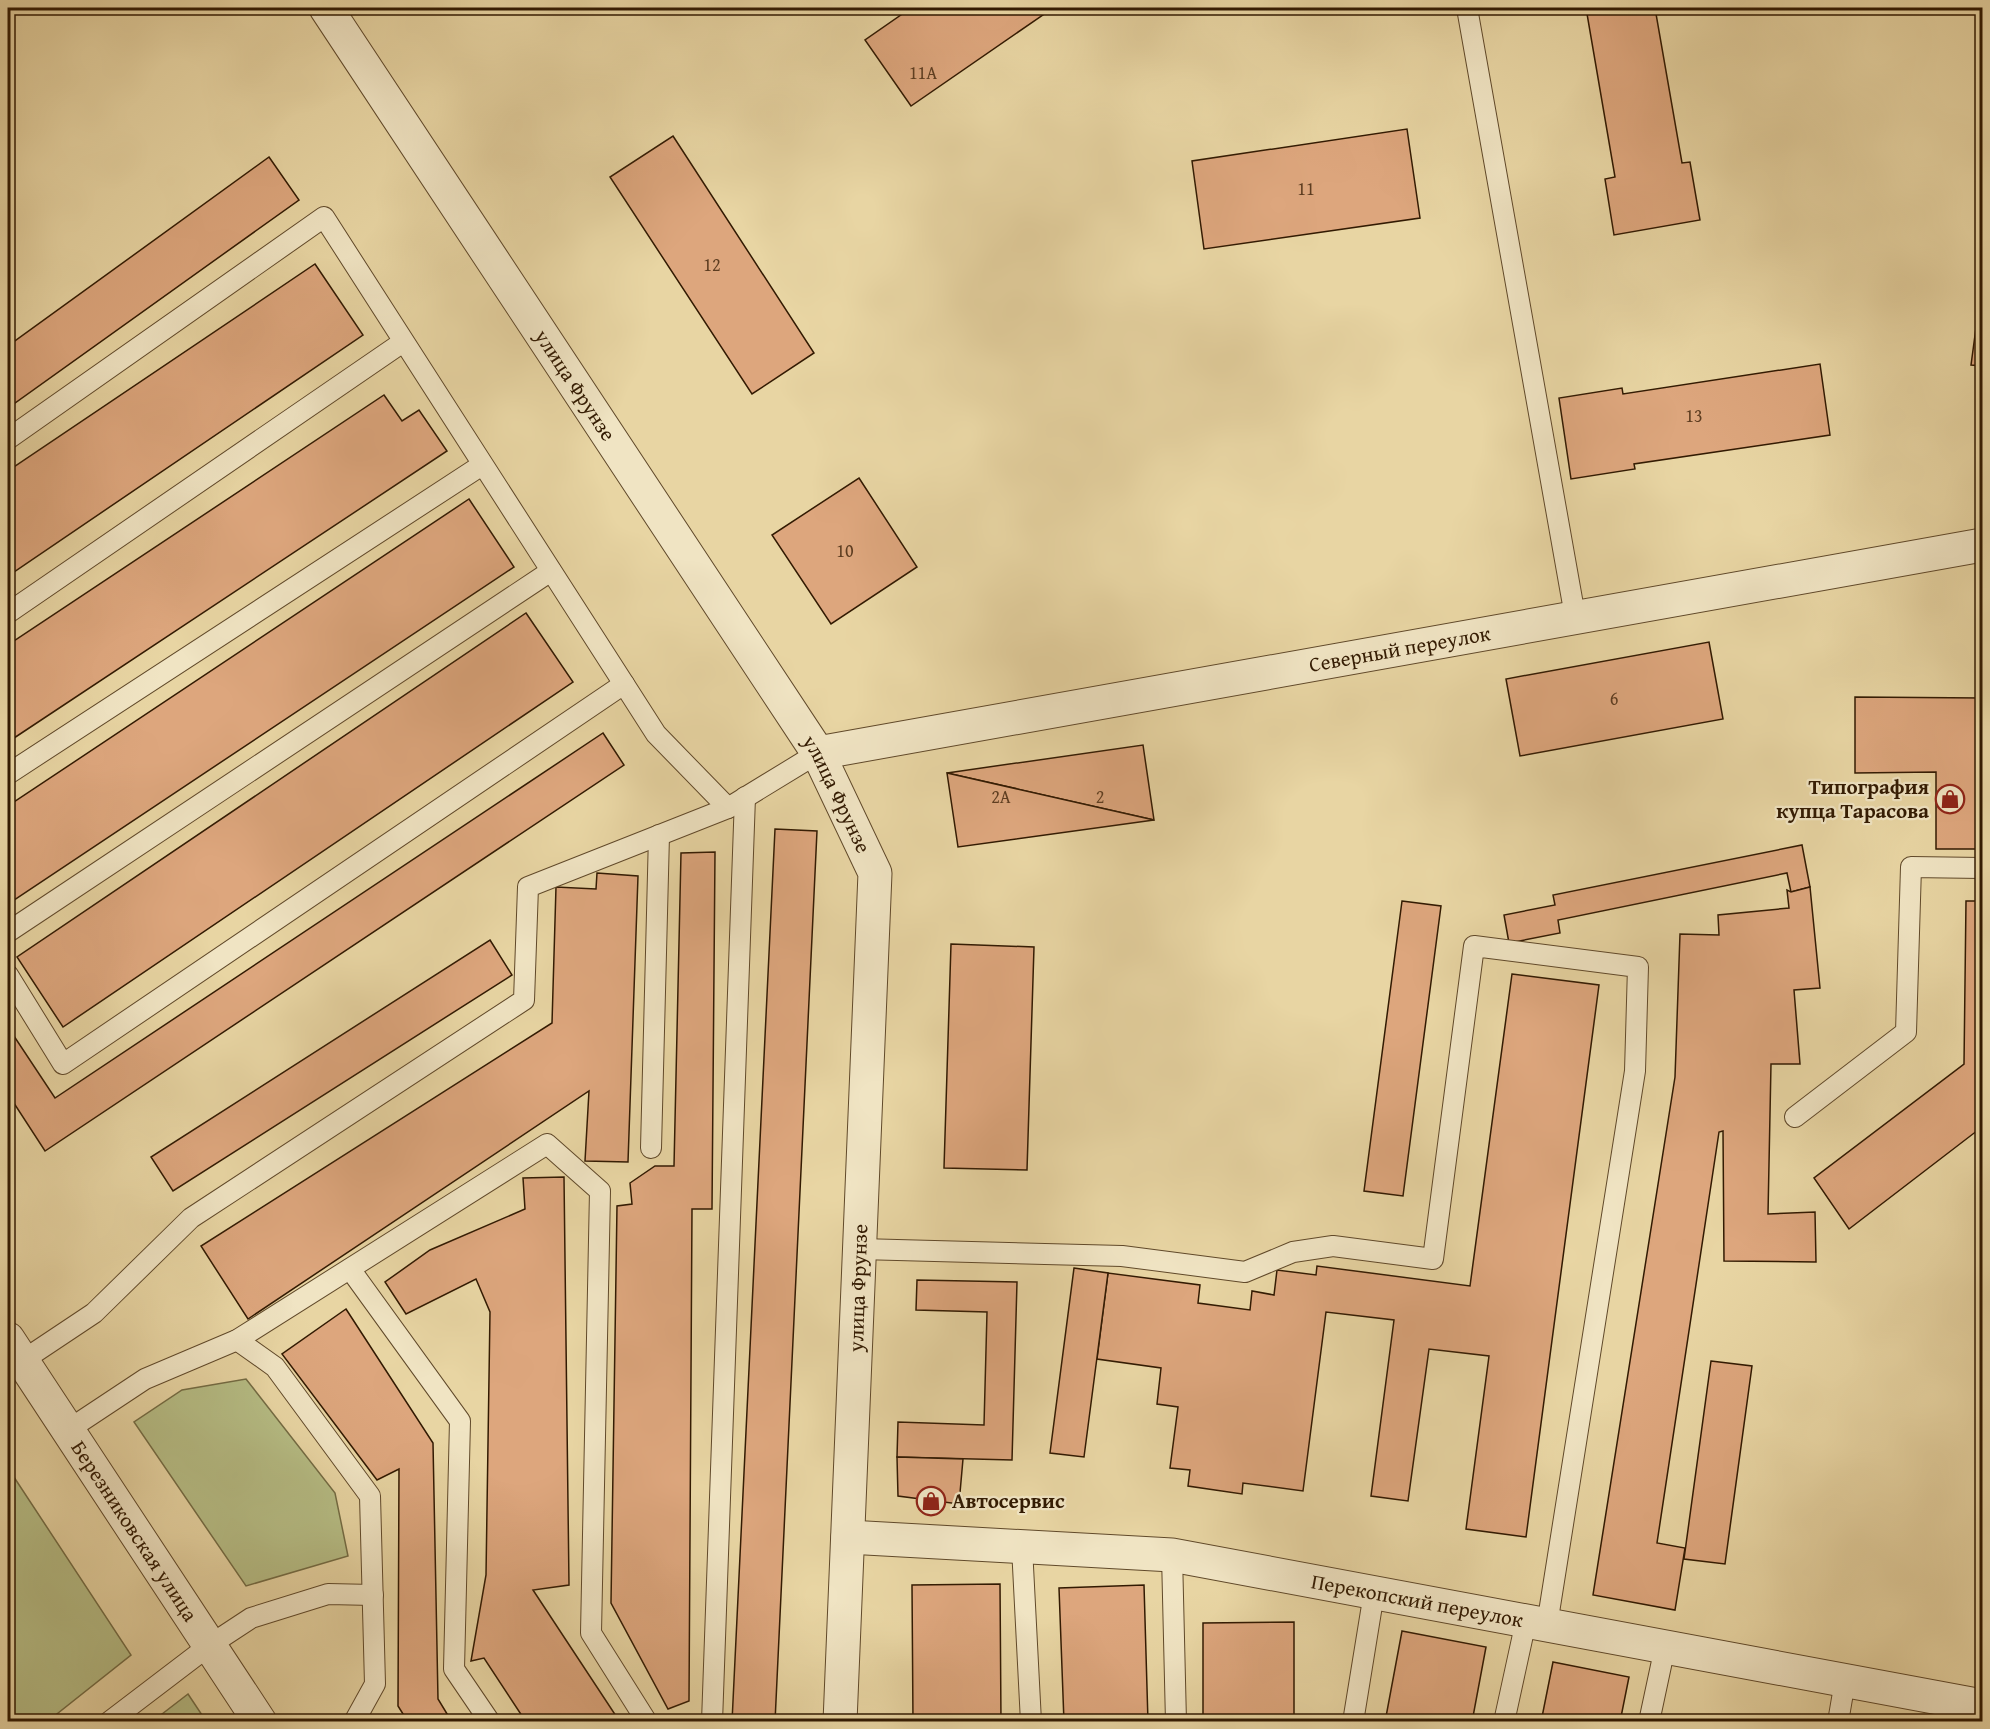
<svg xmlns="http://www.w3.org/2000/svg" width="1990" height="1729" font-family="'Gentium Book Plus',serif">
<rect width="100%" height="100%" fill="#e8d5a3"/>
<filter id="stains"><feTurbulence type="fractalNoise" baseFrequency=".00333" numOctaves="4"/><feColorMatrix values="0 0 0 0 .2 0 0 0 0 .09 0 0 0 0 .02 0 0 0 .5 -.17"/></filter>
<radialGradient id="worn" r=".72"><stop offset=".6" stop-color="#630" stop-opacity="0"/><stop offset="1" stop-color="#630" stop-opacity=".3"/></radialGradient>
<g fill="#b6bd85" stroke="#746c44" stroke-width="1.5">
<path d="M246 1379 335 1493 348 1556 246 1586 134 1422 182 1390Z"/>
<path d="M8 1468 131 1655 48 1721H8Z"/>
<path d="M188 1694 206 1721H153Z"/>
</g>
<g fill="#dda67d" stroke="#321a02" stroke-width="1.5">
<path d="M911 8H1053L911 106 865 40Z"/>
<path d="M1586 8H1655L1682 163 1690 162 1700 220 1614 235 1605 179 1615 177Z"/>
<path d="M1407 129 1420 218 1204 249 1192 161Z"/>
<path d="M673 136 814 353 752 394 610 177Z"/>
<path d="M269 157 299 200 8 408V346Z"/>
<path d="M315 264 363 335 8 576V471Z"/>
<path d="M1982 283V366L1971 365Z"/>
<path d="M1820 364 1830 435 1634 464 1635 469 1571 479 1559 398 1622 388 1623 394Z"/>
<path d="M384 395 402 421 419 410 447 451 8 742V645Z"/>
<path d="M859 478 917 567 831 624 772 535Z"/>
<path d="M469 499 514 567 8 904V806Z"/>
<path d="M526 613 573 682 63 1027 17 957Z"/>
<path d="M1709 642 1723 719 1520 756 1506 679Z"/>
<path d="M1855 697 1982 698V849H1936V772L1855 773Z"/>
<path d="M603 733 624 765 45 1151 8 1094V1027L55 1098Z"/>
<path d="M1143 745 1154 820 947 773Z"/>
<path d="M947 773 1154 820 958 847Z"/>
<path d="M775 829 817 831 775 1722H732Z"/>
<path d="M1802 845 1810 887 1791 892 1787 873 1558 920 1560 933 1509 943 1504 915 1555 905 1553 895Z"/>
<path d="M715 852 712 1209H692L689 1701 668 1709 611 1603 617 1206 632 1204 630 1183 655 1166H674L681 853Z"/>
<path d="M597 873 638 876 628 1162 585 1161 589 1091 248 1319 201 1246 552 1023 556 887 596 889Z"/>
<path d="M1810 887 1820 988 1794 990 1800 1064H1771L1768 1214 1815 1212 1816 1262 1724 1261 1723 1131 1719 1132 1657 1543 1685 1548 1675 1610 1593 1595 1675 1077 1680 934 1719 935 1718 915 1789 908 1787 890 1791 892Z"/>
<path d="M1402 901 1441 906 1403 1196 1364 1191Z"/>
<path d="M1966 901H1982V1127L1849 1229 1814 1178 1964 1064Z"/>
<path d="M490 940 512 975 173 1191 151 1157Z"/>
<path d="M951 944 1034 947 1027 1170 944 1168Z"/>
<path d="M1512 974 1599 985 1526 1537 1466 1529 1489 1356 1429 1349 1408 1501 1371 1496 1394 1320 1326 1312 1303 1491 1243 1483 1242 1494 1188 1486 1190 1470 1170 1468 1178 1407 1157 1404 1161 1368 1097 1359 1108 1273 1200 1285 1198 1303 1250 1310 1252 1291 1274 1295 1277 1270 1316 1275 1317 1266 1470 1286Z"/>
<path d="M564 1177 569 1585 533 1590 620 1722H526L484 1658 471 1661 486 1575 490 1312 476 1279 406 1314 385 1282 430 1250 525 1209 523 1178Z"/>
<path d="M1074 1268 1108 1273 1084 1457 1050 1453Z"/>
<path d="M917 1280 1017 1282 1012 1460 897 1457 898 1422 984 1425 987 1312 916 1310Z"/>
<path d="M346 1309 433 1443 438 1699 452 1722H408L398 1706 399 1469 377 1480 282 1354Z"/>
<path d="M1711 1361 1752 1366 1725 1564 1684 1559Z"/>
<path d="M897 1457 963 1459 959 1504 898 1496Z"/>
<path d="M1000 1584 1001 1722H913L912 1585Z"/>
<path d="M1144 1585 1148 1722H1064L1059 1588Z"/>
<path d="M1294 1622V1722H1203V1623Z"/>
<path d="M1402 1631 1486 1647 1472 1722H1385Z"/>
<path d="M1553 1662 1629 1677 1620 1722H1541Z"/>
</g>
<g fill="none" stroke-linecap="round" stroke-linejoin="round">
<g stroke="#60492a" stroke-width="22">
<g id="service">
<path d="M1467 8 1575 616"/>
<path d="M8 439 324 217 624 684 63 1064 8 975"/>
<path d="M8 613 403 342"/>
<path d="M624 684 656 734 728 808 818 753"/>
<path d="M8 774 482 465"/>
<path d="M8 932 551 571"/>
<path d="M1795 1117 1906 1032 1911 867 1982 868"/>
<path d="M651 1148 659 835"/>
<path d="M860 1249 1122 1256 1245 1272 1293 1252 1333 1246 1433 1259 1474 946 1638 967 1635 1071 1547 1625"/>
<path d="M350 1269 460 1421 454 1669 490 1722"/>
<path d="M237 1340 275 1367 370 1496 375 1684 354 1722"/>
<path d="M22 1361 94 1313 191 1218 524 1000 528 887 728 808"/>
<path d="M68 1430 145 1379 237 1340 547 1144 600 1191 591 1633 647 1722"/>
<path d="M1022 1547 1031 1722"/>
<path d="M1172 1555 1176 1722"/>
<path d="M109 1722 210 1645 251 1618 328 1594 373 1595"/>
<path d="M712 1722 745 797"/>
<path d="M1353 1722 1374 1593"/>
<path d="M1504 1722 1526 1621"/>
<path d="M1649 1722 1665 1647"/>
<path d="M1838 1722 1845 1681"/>
</g>
</g>
<g stroke="#60492a" stroke-width="35">
<g id="minor">
<path id="s1" d="M326 8 818 753 875 873 840 1722"/>
<path id="s2" d="M818 753 1982 545"/>
<path id="s3" d="M848 1537 1172 1555 1982 1706"/>
</g>
</g>
<g stroke="#60492a" stroke-width="35">
<g id="tertiary">
<path id="s4" d="M8 1339 260 1722"/>
</g>
</g>
<use href="#service" stroke="#f0e4c3" stroke-width="20"/>
<use href="#minor" stroke="#f0e4c3" stroke-width="33"/>
<use href="#tertiary" stroke="#f0e4c3" stroke-width="33"/>
</g>
<defs>
<g id="shop-ring" transform="scale(1.5)"><circle r="9.5" fill="#f0e4c3" stroke="#8f2418" stroke-width="1.5"/><path d="M-5-2.5h2.3a2.7 3.5 0 0 1 5.4 0H5L5.5 6h-11ZM-1.5-2.5h3a1.5 2.3 0 0 0-3 0Z" fill="#8f2418"/></g>
</defs>
<g fill-rule="evenodd">
<use href="#shop-ring" x="1950" y="799"/>
<use href="#shop-ring" x="931" y="1501"/>
</g>
<g text-anchor="middle" stroke-width="4.5" stroke-linejoin="round" paint-order="stroke">
<g font-size="18" fill="#5d3d21">
<text x="923" y="79">11А</text>
<text x="1306" y="195">11</text>
<text x="712" y="271">12</text>
<text x="1694" y="422">13</text>
<text x="845" y="557">10</text>
<text x="1614" y="705">6</text>
<text x="1001" y="803">2А</text>
<text x="1100" y="803">2</text>
</g>
<g font-size="21" fill="#321a02" stroke="#f0e4c3">
<text dy="7" stroke="none"><textPath href="#s1" startOffset="452">улица Фрунзе</textPath></text>
<text dy="7" stroke="none"><textPath href="#s2" startOffset="591">Северный переулок</textPath></text>
<text dy="7" stroke="none"><textPath href="#s1" startOffset="938">улица Фрунзе</textPath></text>
<text transform="translate(858 1288) rotate(-88)" y="7">улица Фрунзе</text>
<text dy="7" stroke="none"><textPath href="#s4" startOffset="230">Березниковская улица</textPath></text>
<text dy="7" stroke="none"><textPath href="#s3" startOffset="574">Перекопский переулок</textPath></text>
</g>
<g font-size="21" font-weight="bold" fill="#321a02" stroke="#f0e4c3" text-anchor="end">
<text x="1929" y="794">Типография<tspan x="1929" dy="24">купца Тарасова</tspan></text>
<text x="952" y="1508" text-anchor="start">Автосервис</text>
</g>
</g>
<rect width="1990" height="1729" fill="none" stroke="#e8d5a3" stroke-width="30"/>
<rect x="9" y="9" width="1972" height="1711" fill="none" stroke="#321a02" stroke-width="3"/>
<rect x="15" y="15" width="1960" height="1699" fill="none" stroke="#321a02" stroke-width="1.5"/>
<rect width="100%" height="100%" filter="url(#stains)"/>
<rect width="100%" height="100%" fill="url(#worn)"/>
</svg>
